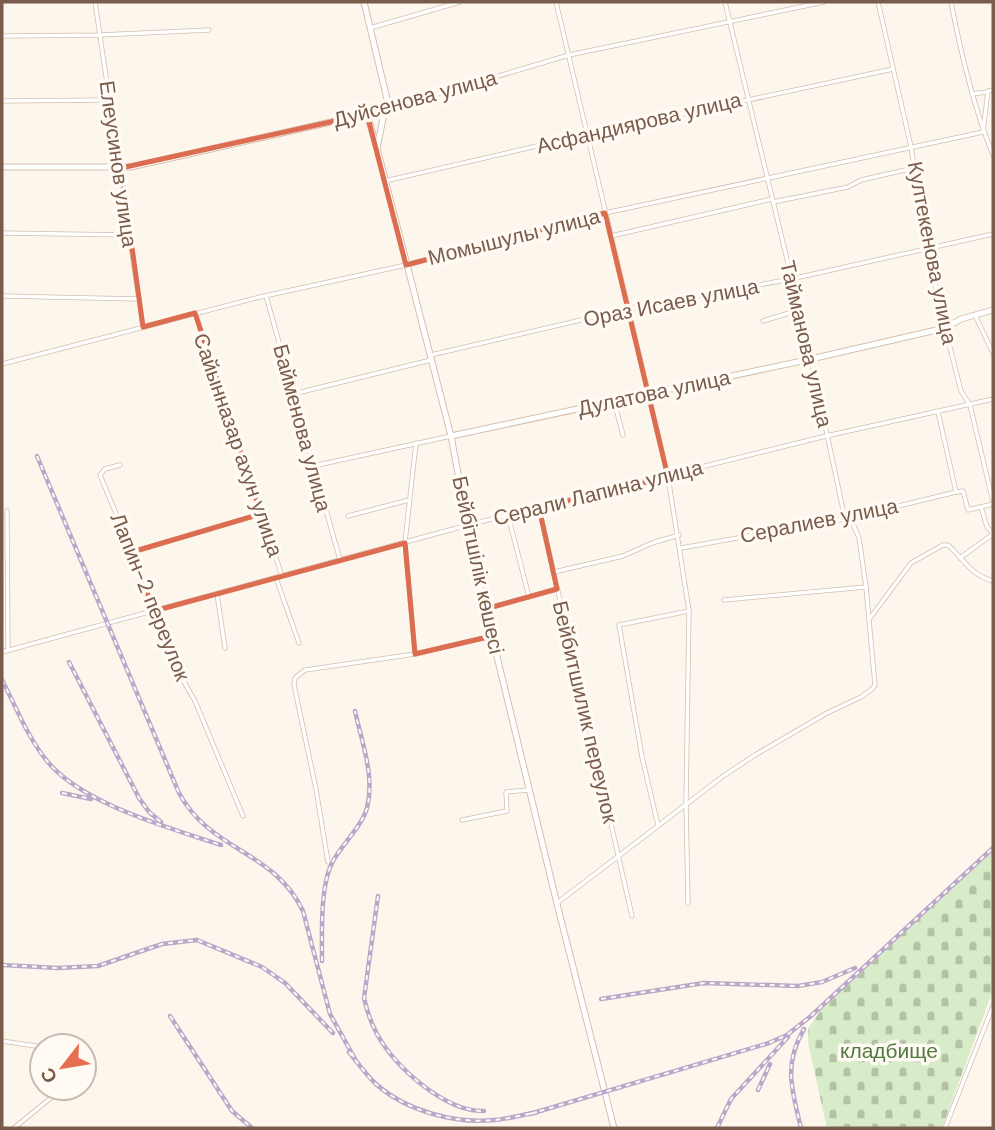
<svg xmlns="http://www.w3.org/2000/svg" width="995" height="1130" font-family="'DM Sans',sans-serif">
<defs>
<pattern id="cemetery-stones" width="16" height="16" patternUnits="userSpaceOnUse" patternTransform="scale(1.75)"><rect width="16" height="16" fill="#d8ecc9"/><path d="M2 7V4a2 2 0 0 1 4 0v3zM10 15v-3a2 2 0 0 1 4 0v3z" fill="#b4c2a5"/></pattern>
</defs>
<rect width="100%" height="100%" fill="#fdf6ec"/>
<path fill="url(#cemetery-stones)" d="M993 851V990L942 1128H827L808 1043V1029L821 1010Z"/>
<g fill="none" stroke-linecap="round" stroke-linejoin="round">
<g stroke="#d1beb0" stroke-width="5">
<g id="street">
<path d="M95 2 143 327"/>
<path d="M556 2 668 477 689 611 686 803 688 904"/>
<path d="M878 2 911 147 927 248 945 328 961 391 970 405 993 502"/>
<path d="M951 2C961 54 973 106 993 155"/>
<path d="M370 28 460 2"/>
<path d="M2 36 99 35 209 30"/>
<path d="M972 94 987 92"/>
<path d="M2 101 108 100"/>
<path d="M384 110 569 55 824 2"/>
<path d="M385 181 589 134 893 69"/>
<path d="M773 202 848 187 861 180 914 168"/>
<path d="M2 233 129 235"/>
<path d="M611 236 772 199"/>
<path d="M2 296 139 299"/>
<path d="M266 296 340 560"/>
<path d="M195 313 282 576"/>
<path d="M975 315 993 353"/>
<path d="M763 321 799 310"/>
<path d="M431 355 628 309 791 279 993 234"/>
<path d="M2 364 260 297 406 265 605 213 983 132 988 91 993 90"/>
<path d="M293 394 431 360"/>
<path d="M614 401 623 435"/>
<path d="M938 412 956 492"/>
<path d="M120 465 105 469 100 475 132 552 172 661 195 701 243 816"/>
<path d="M313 466 451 436"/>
<path d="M956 492 963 491 968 510 993 504"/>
<path d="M981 507 987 527 993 533"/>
<path d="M539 508 632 916"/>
<path d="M7 511 8 650"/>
<path d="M508 515 529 597"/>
<path d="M348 516 409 500"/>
<path d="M681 548 845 519 956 492"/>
<path d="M132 552 261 514"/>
<path d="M960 558 993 534"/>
<path d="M554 572 623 556 652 543 679 535"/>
<path d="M276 578 299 643"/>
<path d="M217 594 225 648"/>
<path d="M724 600 866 587"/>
<path d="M485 609 557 589"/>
<path d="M870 618 911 563 943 545H948C965 560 969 574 993 581"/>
<path d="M2 652 468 525 826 436 993 399"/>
<path d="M415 654 405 542 416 443"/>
<path d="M462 820 507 811 506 792 529 790"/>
<path d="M658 825 642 757 619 625 689 611"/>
<path d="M328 862 316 789 294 685 295 678 305 670 415 654 492 636"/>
<path d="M557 903 722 777 755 755 827 713 861 697 872 689 875 685 866 587 859 538 853 524 845 519 811 359 725 2"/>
<path d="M2 1041 42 1047"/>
<path d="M84 1067V1070"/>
<path d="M14 1128 63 1088"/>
<path d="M945 1128 993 1006"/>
</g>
</g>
<g stroke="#d6c0b0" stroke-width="7">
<g id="secondary">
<path d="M364 2 387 99 377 148 451 436 476 570 557 904 614 1128"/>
<path d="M367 114 376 145"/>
<path d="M2 167H131L384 110"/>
<path d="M451 436 811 359 945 328 961 319 993 310"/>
</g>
</g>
<use href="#street" stroke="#fff" stroke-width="3.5"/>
<use href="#secondary" stroke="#fff" stroke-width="5"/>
<g stroke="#b9a8c9" stroke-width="4.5">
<g id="rail">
<path d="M37 456 179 793C211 852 274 850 303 911L330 1014 355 1059"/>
<path d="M69 662 139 798 149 812 161 822"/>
<path d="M2 680C16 707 28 738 47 761 82 804 170 828 221 845"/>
<path d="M62 793 91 799"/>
<path d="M378 896 364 998C367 1011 371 1023 377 1034 395 1067 445 1112 484 1111"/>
<path d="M322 961C322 934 320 887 332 863 341 845 361 828 367 808 375 776 362 743 355 711"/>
<path d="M2 965 58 968 98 966 162 944 197 940 262 967 285 983 333 1033"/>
<path d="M601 999 704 983 798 986 822 982 855 968"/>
<path d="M170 1016 232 1111 252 1128"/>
<path d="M349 1052C358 1063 366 1075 377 1085 407 1111 455 1124 494 1120 508 1119 523 1115 537 1112"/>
<path d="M758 1090 770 1064"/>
<path d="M530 1114 769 1043 787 1035 811 1016 993 848"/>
<path d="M717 1128 731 1099 788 1037"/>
<path d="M801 1128C792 1090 783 1065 804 1029"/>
</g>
</g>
<use href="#rail" stroke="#fffaf3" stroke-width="2" stroke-dasharray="5" stroke-linecap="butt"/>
</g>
<path fill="none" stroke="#dc6d51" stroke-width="5" stroke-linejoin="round" d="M367 114 406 265 605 213 668 477 539 508 557 589 485 609 492 636 415 654 405 543 154 611 132 552 261 514 195 313 143 327 121 168Z"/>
<g text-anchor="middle" stroke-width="7" stroke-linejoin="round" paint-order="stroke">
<g font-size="21" fill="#7a5c4d" stroke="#fffaf3">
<text transform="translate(415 99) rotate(-15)" y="7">Дуйсенова улица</text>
<text transform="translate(639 123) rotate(-13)" y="7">Асфандиярова улица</text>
<text transform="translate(118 164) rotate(82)" y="7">Елеусинов улица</text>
<text transform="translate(514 237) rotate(-14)" y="7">Момышулы улица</text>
<text transform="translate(932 253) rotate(79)" y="7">Култекенова улица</text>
<text transform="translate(671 303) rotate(-11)" y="7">Ораз Исаев улица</text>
<text transform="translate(806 344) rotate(77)" y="7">Тайманова улица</text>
<text transform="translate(654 393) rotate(-12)" y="7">Дулатова улица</text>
<text transform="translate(302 428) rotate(75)" y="7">Байменова улица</text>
<text transform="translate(238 445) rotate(71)" y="7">Сайынназар ахун улица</text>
<text transform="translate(598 493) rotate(-14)" y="7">Серали Лапина улица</text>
<text transform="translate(819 521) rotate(-11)" y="7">Сералиев улица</text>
<text transform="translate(478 565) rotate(78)" y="7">Бейбітшілік көшесі</text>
<text transform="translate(150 597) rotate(68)" y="7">Лапин-2 переулок</text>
<text transform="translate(585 712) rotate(77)" y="7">Бейбитшилик переулок</text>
</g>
<g font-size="21" fill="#537a41" stroke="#fffaf3">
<text x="889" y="1058">кладбище</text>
</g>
</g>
<rect width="995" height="1130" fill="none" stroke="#7a5c4d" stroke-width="7"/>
<g transform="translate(63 1067) rotate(239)"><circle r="33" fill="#fffaf3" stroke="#cabbb1" stroke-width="2"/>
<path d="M0-5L12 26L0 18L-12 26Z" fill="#e76f51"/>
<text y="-10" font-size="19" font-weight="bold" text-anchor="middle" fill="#7a5c4d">С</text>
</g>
</svg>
